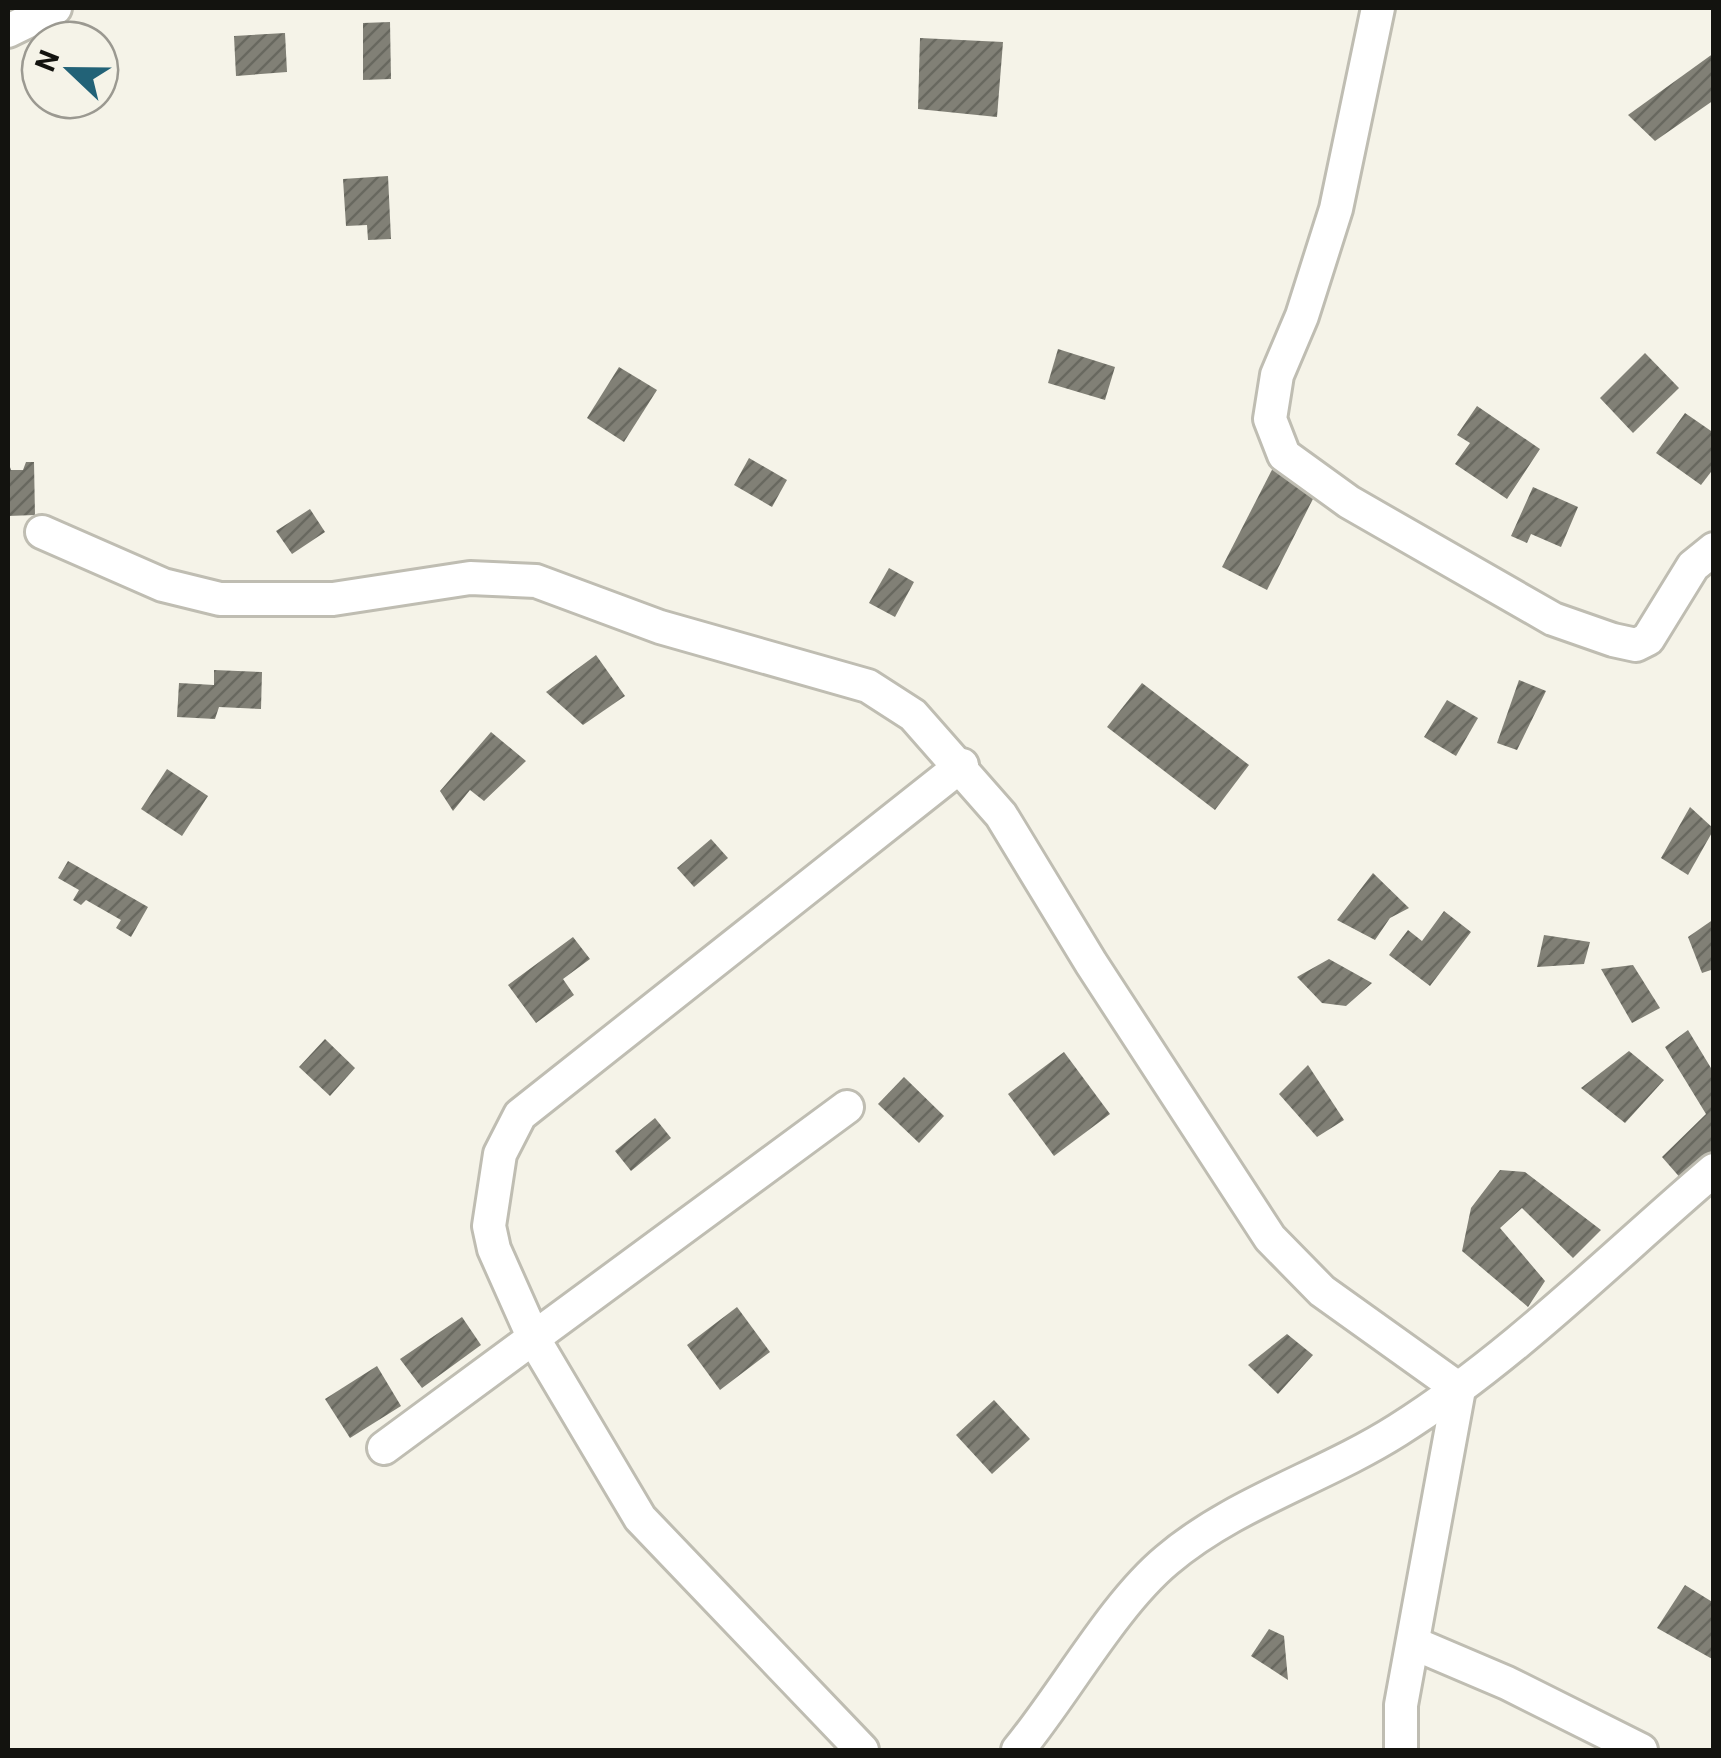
<svg xmlns="http://www.w3.org/2000/svg" width="1721" height="1758" font-family="Roboto,sans-serif">
<defs>
<pattern id="building-hatch" width="6" height="6" patternUnits="userSpaceOnUse" patternTransform="scale(2.5)"><rect width="6" height="6" fill="#818076"/><path d="M-1 1l2-2M0 6l6-6M5 7l2-2" fill="none" stroke="#68685f"/></pattern>
</defs>
<rect width="100%" height="100%" fill="#f5f3e8"/>
<g fill="url(#building-hatch)">
<path d="M390 22 391 79 363 80V23Z"/>
<path d="M285 33 287 72 236 76 234 36Z"/>
<path d="M920 38 1003 42 997 117 918 109Z"/>
<path d="M1714 53V100L1655 141 1628 115Z"/>
<path d="M388 176 391 239 368 240 367 225 346 226 343 179Z"/>
<path d="M1058 349 1115 367 1105 400 1048 383Z"/>
<path d="M1645 353 1679 388 1633 433 1600 398Z"/>
<path d="M619 367 657 390 624 442 587 418Z"/>
<path d="M1477 406 1540 449 1507 499 1455 464 1470 443 1457 435Z"/>
<path d="M1685 413 1714 433V468L1701 485 1656 453Z"/>
<path d="M749 458 787 480 772 507 734 485Z"/>
<path d="M8 461 11 470H23L26 462H34L35 515 8 516Z"/>
<path d="M1276 462 1320 485 1267 590 1222 567Z"/>
<path d="M1533 487 1578 507 1561 547 1531 534 1527 543 1511 536Z"/>
<path d="M310 509 325 532 292 554 276 531Z"/>
<path d="M889 568 914 582 895 617 869 603Z"/>
<path d="M596 655 625 696 583 725 546 692Z"/>
<path d="M214 670 262 672 261 709 219 707 215 719 177 717 179 683 214 685Z"/>
<path d="M1519 680 1546 691 1517 750 1497 743Z"/>
<path d="M1142 683 1249 765 1215 810 1107 727Z"/>
<path d="M1447 700 1478 718 1456 756 1424 737Z"/>
<path d="M491 732 526 761 484 801 470 790 453 811 440 791Z"/>
<path d="M167 769 208 796 182 836 141 809Z"/>
<path d="M1690 807 1714 829 1688 875 1661 858Z"/>
<path d="M711 839 728 858 694 887 677 868Z"/>
<path d="M68 861 148 907 131 937 116 928 121 920 86 900 81 905 73 900 79 890 58 878Z"/>
<path d="M1373 873 1409 908 1390 918 1375 940 1337 920Z"/>
<path d="M1444 911 1471 932 1430 986 1389 955 1408 930 1422 941Z"/>
<path d="M1714 919V969L1702 973 1688 937Z"/>
<path d="M1544 935 1590 942 1584 964 1537 967Z"/>
<path d="M573 937 590 959 563 979 574 995 536 1023 508 985Z"/>
<path d="M1329 959 1372 983 1346 1006 1322 1003 1297 977Z"/>
<path d="M1633 965 1660 1008 1632 1023 1601 969Z"/>
<path d="M1688 1030 1714 1073V1152L1683 1181 1662 1157 1706 1114 1665 1047Z"/>
<path d="M325 1039 355 1068 330 1096 299 1067Z"/>
<path d="M1629 1051 1664 1080 1625 1123 1581 1088Z"/>
<path d="M1064 1052 1110 1114 1054 1156 1008 1094Z"/>
<path d="M1308 1065 1344 1120 1317 1137 1279 1094Z"/>
<path d="M904 1077 944 1116 919 1143 878 1104Z"/>
<path d="M655 1118 671 1138 631 1171 615 1151Z"/>
<path d="M1500 1170 1525 1172 1601 1230 1573 1258 1522 1208 1500 1228 1545 1281 1528 1307 1462 1251 1471 1208Z"/>
<path d="M737 1307 770 1352 720 1390 687 1345Z"/>
<path d="M462 1317 481 1345 422 1388 400 1359Z"/>
<path d="M1287 1334 1313 1355 1278 1394 1248 1365Z"/>
<path d="M377 1366 401 1406 350 1438 325 1399Z"/>
<path d="M994 1400 1030 1439 992 1474 956 1435Z"/>
<path d="M1685 1585 1714 1603V1660L1657 1628Z"/>
<path d="M1269 1629 1284 1636 1288 1680 1251 1656Z"/>
</g>
<g fill="none" stroke-linecap="round" stroke-linejoin="round">
<g stroke="#bfbdb2" stroke-width="38">
<g id="street">
<path d="M1378 8 1336 209 1302 316 1277 375 1270 419 1284 455 1349 502 1553 619 1613 640 1636 645 1648 639 1693 566 1714 549"/>
<path d="M8 31 55 8"/>
<path d="M42 532 163 585 220 599H333L470 578 536 581 660 627 868 686 913 715 1001 815 1091 963 1270 1238 1322 1291 1459 1389 1401 1705V1750"/>
<path d="M384 1448 847 1107"/>
<path d="M1413 1643 1507 1683 1641 1750"/>
<path d="M862 1750 640 1518 535 1341 494 1249 489 1226 500 1154 520 1115 962 765"/>
<path d="M1018 1750C1065 1693 1113 1605 1167 1560 1234 1503 1324 1477 1398 1430 1512 1358 1611 1258 1714 1170"/>
</g>
</g>
<use href="#street" stroke="#fff" stroke-width="32"/>
</g>
<rect width="1721" height="1758" fill="none" stroke="#13130f" stroke-width="20"/>
<g transform="translate(70 70) rotate(292)"><circle r="48" fill="#f5f3e8" stroke="#9b9991" stroke-width="2.5"/>
<path d="M0-8L18 38L0 25L-18 38Z" fill="#226277"/>
<text y="-15" font-size="28" font-weight="bold" text-anchor="middle" fill="#13130f">N</text>
</g>
</svg>
